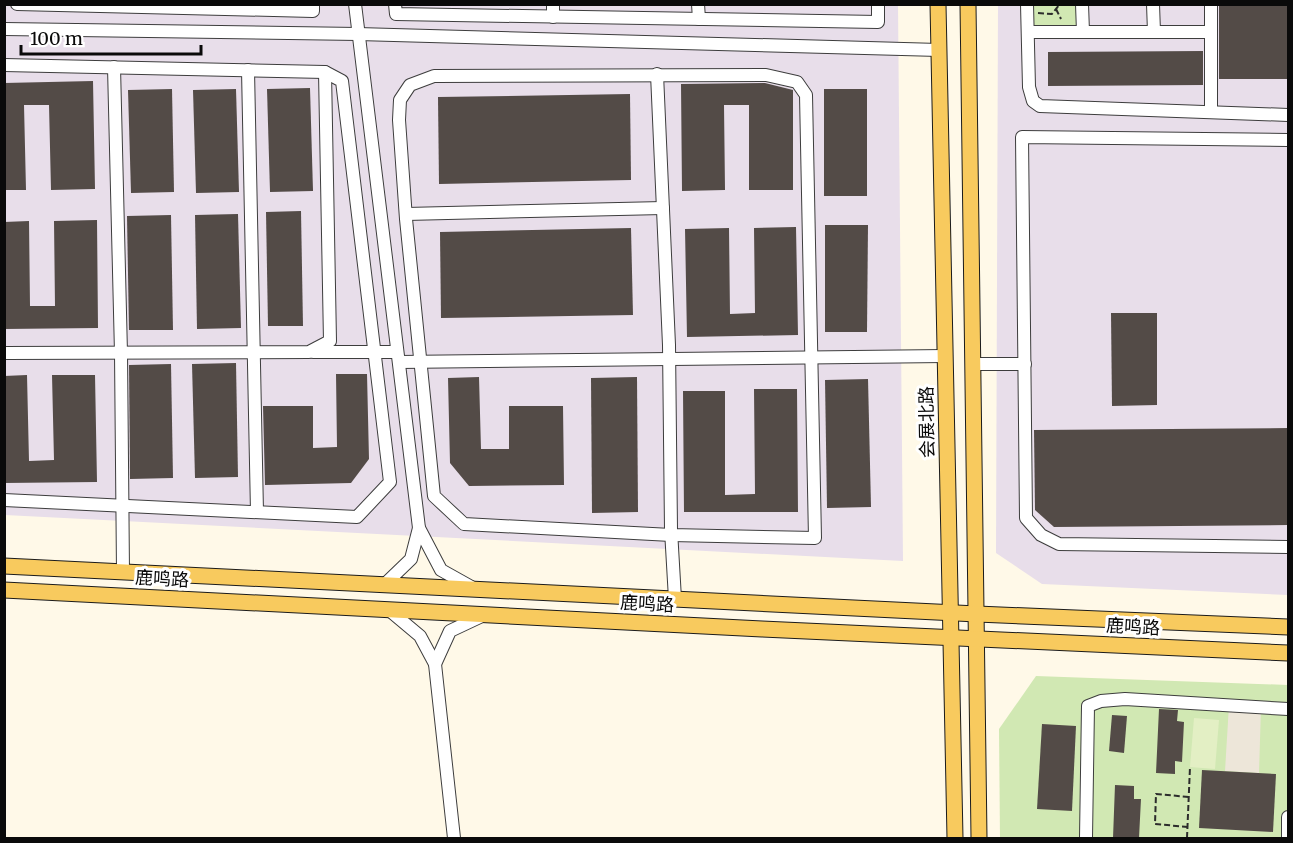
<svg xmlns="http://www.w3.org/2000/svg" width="1293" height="843" font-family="Merriweather,'Noto Sans SC',serif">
<rect width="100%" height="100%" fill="#fff9e8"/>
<g fill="#e8deea">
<path d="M4 5H898L903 561 5 515Z"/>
<path d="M998 5H1288V595L1042 584 996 553Z"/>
</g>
<g fill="#d1e8b3">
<path d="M1027 5H1082L1083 32H1028Z"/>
<path d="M1036 676 1288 685V838H1000L999 729Z"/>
</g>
<path fill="#e3efc4" d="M1194 718 1219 720 1215 769 1190 767Z"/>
<path fill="#ede6d9" d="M1229 705 1261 707 1259 773 1225 771Z"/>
<g fill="#534b47">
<rect x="1219" y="4" width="69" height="75"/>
<path d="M1203 51V85L1048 86V52Z"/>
<path d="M93 81 95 189 51 190 49 105H24L26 190H4V83Z"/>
<path d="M765 83 793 90V190H749V105H724L725 190 682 191 681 84Z"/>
<path d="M310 88 313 191 270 192 267 89Z"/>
<path d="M172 89 174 192 131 193 128 90Z"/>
<path d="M236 89 239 192 196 193 193 90Z"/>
<rect x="824" y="89" width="43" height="107"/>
<path d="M630 94 631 180 439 184 438 97Z"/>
<path d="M301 211 303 326H268L266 212Z"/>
<path d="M238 214 241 328 197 329 195 215Z"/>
<path d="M171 215 173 330H129L127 216Z"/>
<path d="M97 220 98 328 4 329V222L29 221 30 306H55L54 221Z"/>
<path d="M825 225H868L867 332H825Z"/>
<path d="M796 227 798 335 687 337 685 229 729 228 730 314 755 313 754 228Z"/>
<path d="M631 228 633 315 441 318 440 232Z"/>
<path d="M1111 313H1157V405L1112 406Z"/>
<path d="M236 363 238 477 195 478 192 364Z"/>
<path d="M171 364 173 478 130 479 129 365Z"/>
<path d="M336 374H367L369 459 351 483 265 485 263 406H313V448L337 447Z"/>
<path d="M27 375 29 461 54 460 52 375H95L97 482 4 483V376Z"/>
<path d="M479 377 481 449H509V406H563L564 485 469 486 450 463 448 378Z"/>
<path d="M637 377 638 512 592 513 591 378Z"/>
<path d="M868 379 871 507 827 508 825 380Z"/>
<path d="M754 389H797L798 512H684L683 391H725V495L755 494Z"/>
<path d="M1288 428V525L1054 527 1035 510 1034 430Z"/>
<path d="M1159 709 1178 710 1177 721 1184 722 1182 762 1175 761V774L1156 773Z"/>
<path d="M1112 715 1127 716 1124 753 1109 751Z"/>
<path d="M1042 724 1076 726 1072 811 1037 809Z"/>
<path d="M1202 770 1276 774 1273 832 1199 828Z"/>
<path d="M1115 785 1134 786V799H1141L1139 838H1113Z"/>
</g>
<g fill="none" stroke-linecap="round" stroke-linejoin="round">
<g stroke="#3d3d3d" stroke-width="14">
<g id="minor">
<path d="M17 4 313 11V4"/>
<path d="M355 4 419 528 441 570 475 589"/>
<path d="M395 4 396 14 878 22V4"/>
<path d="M553 4V17"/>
<path d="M698 4 699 19"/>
<path d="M1027 4 1029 87 1033 101 1040 106 1288 115"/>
<path d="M1082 4 1083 32"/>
<path d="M1153 4 1154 32"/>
<path d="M1211 4V111"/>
<path d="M4 29 358 34 939 50"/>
<path d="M1028 32H1211"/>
<path d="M4 65 325 72 342 81 390 482 357 517 4 500"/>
<path d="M114 67 121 353 123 572"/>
<path d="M248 70 257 512"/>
<path d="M657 74 669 345 671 530 675 599"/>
<path d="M766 75 797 82 806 95 815 538 671 535 464 524 434 496 406 219 399 120 400 100 410 85 434 76Z"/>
<path d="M1288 140 1022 137 1026 518 1041 535 1059 544 1288 547"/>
<path d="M406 214 663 208"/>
<path d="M313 352H397"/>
<path d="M4 353 309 352 330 341 325 72"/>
<path d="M399 362 945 356"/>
<path d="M974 364H1025"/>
<path d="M384 585 411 559 419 528"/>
<path d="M389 610 420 636 435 664 454 838"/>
<path d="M435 664 450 631 484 615"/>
<path d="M1086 838 1088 706 1101 701 1125 699 1288 709"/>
<path d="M1288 838V817"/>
</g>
</g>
<g stroke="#1b1b1b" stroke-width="17">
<g id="major">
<path d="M938 4 955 838"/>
<path d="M968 4 979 838"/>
<path d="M4 566 977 614 1288 627"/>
<path d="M4 590 762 629 1288 653"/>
</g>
</g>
<g stroke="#2c2c2c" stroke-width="2" stroke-dasharray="6 3" stroke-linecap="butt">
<path d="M1056 9 1061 19"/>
<path d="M1038 13 1052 14 1060 4"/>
<path d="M1188 827 1155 824 1156 794 1189 797"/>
<path d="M1187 838 1190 767"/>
</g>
<use href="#minor" stroke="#fff" stroke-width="12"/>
<use href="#major" stroke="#f8ca5e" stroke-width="15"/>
</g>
<g text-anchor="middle" stroke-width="6" stroke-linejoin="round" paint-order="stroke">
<g font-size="18" fill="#0a0a0a" stroke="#fff">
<text transform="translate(927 422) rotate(-91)" y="6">会展北路</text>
<text transform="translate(162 579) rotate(3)" y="6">鹿鸣路</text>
<text transform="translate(647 604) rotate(3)" y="6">鹿鸣路</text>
<text transform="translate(1133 627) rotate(3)" y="6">鹿鸣路</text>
</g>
</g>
<rect width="1293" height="843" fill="none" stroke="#0a0a0a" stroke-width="12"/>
<path d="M21 45v9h180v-9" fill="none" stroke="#0a0a0a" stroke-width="3"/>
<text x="30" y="45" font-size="18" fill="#0a0a0a" stroke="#ffffff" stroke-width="4.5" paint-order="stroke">100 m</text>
</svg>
